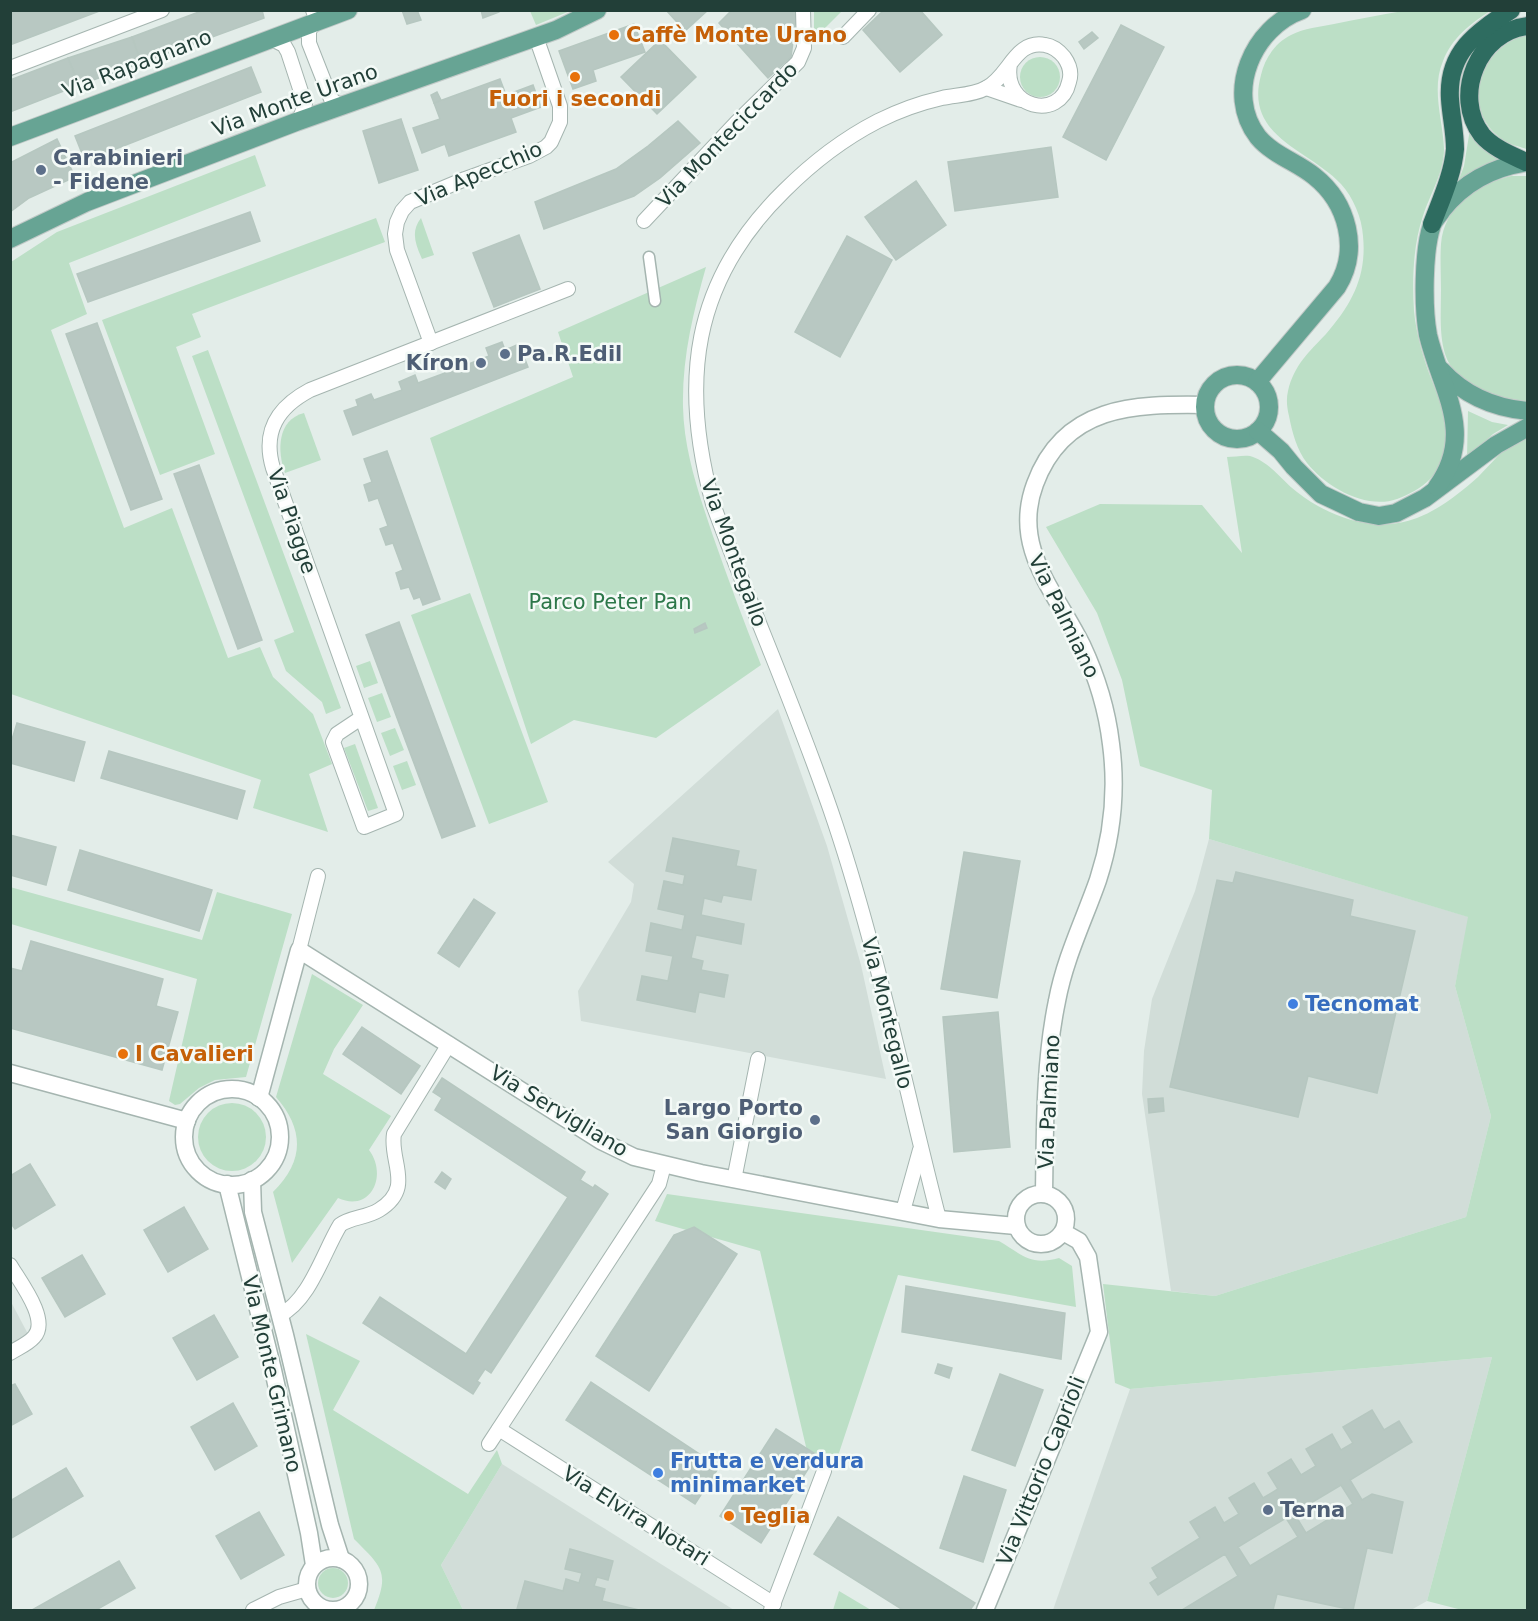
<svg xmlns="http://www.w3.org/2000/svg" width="1538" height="1621" font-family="'DejaVu Sans',sans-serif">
<rect width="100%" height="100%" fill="#e3ede9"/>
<g fill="#d1ddd8">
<path d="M778 709 827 846 861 965 886 1079 581 1021 578 991 631 902 634 884 608 862Z"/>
<path d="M1209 839 1469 917 1455 986 1491 1116 1466 1217 1215 1296 1171 1291 1142 1094 1144 1051 1152 999 1195 891Z"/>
<path d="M10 1300 28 1334 11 1345H10Z"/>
<path d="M1492 1357 1427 1601 1411 1610H1053L1130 1389Z"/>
<path d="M502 1464 734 1610H463L441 1565Z"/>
</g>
<g fill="#bcdfc6">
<path d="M530 11H570L536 25Z"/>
<path d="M814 11V10L842 11 814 39Z"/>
<path d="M1403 11H1490C1470 24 1452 38 1443 61 1431 89 1443 120 1444 149 1444 173 1430 194 1423 216 1413 245 1412 280 1414 311 1416 332 1422 353 1429 373 1438 397 1450 420 1447 446 1443 473 1422 490 1397 499 1366 510 1326 487 1307 463 1297 450 1292 432 1289 416 1287 408 1286 399 1288 391 1294 365 1309 352 1326 334 1352 304 1367 276 1363 236 1362 218 1353 197 1341 184 1308 149 1244 137 1261 75 1265 58 1275 43 1291 35 1304 28 1320 27 1334 24 1357 19 1380 15 1403 11Z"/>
<path d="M1527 35V149C1517 146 1506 144 1498 136 1460 105 1482 45 1527 35Z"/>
<circle cx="1040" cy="77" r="20"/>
<path d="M1470 129 1504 161 1466 176 1458 182 1464 166Z"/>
<path d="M255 155 266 186 69 263 87 314 51 330 124 528 172 508 228 658 260 647 273 677 313 714 332 764 309 774 328 832 253 808 261 780 11 694V262L57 232Z"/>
<path d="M1511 176H1527V401C1498 399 1455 386 1445 354 1439 334 1441 311 1441 290 1441 275 1440 259 1441 244 1444 206 1477 184 1511 176Z"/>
<path d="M376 218 385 242 192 314 201 337 176 347 215 454 160 475 102 320Z"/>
<path d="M421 218 434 255 422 259C416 245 410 232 421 218Z"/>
<path d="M706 267C693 313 682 358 683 407 684 452 699 494 713 536 728 579 744 622 761 665L656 738 574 720 531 744 430 438 573 377 558 332Z"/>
<path d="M208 350 341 708 326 714 322 702 286 671 274 640 294 632 192 356Z"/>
<path d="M1468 411 1492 422 1508 425 1493 434 1467 458Z"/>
<path d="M304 413 321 460 285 473C277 451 277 420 304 413Z"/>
<path d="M1527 437V1610H1462L1427 1601 1492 1357 1130 1389 1115 1383 1103 1284 1215 1296 1466 1217 1491 1116 1455 986 1468 917 1209 839 1212 790 1140 766 1122 680 1097 613 1046 527 1100 504 1202 505 1242 553 1227 457C1234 457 1243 455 1250 456 1269 461 1282 481 1297 492 1330 518 1377 534 1417 518 1440 509 1460 493 1478 477 1488 467 1497 456 1507 447 1513 443 1521 440 1527 437Z"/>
<path d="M470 593 548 802 489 824 411 615Z"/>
<path d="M370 661 378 683 364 688 356 666Z"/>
<path d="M382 693 391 717 377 722 368 698Z"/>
<path d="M395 728 404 750 390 756 381 733Z"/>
<path d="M355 744 378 808 368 811 344 748Z"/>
<path d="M407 761 416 785 402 790 393 766Z"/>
<path d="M10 887 202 940 217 892 292 914 246 1077 215 1080 199 1088 180 1104 175 1105 169 1101 197 979 11 924Z"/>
<path d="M312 974 363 1005 334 1049 323 1074 391 1116 369 1150C388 1175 371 1213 338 1198L292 1263 273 1192C305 1161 304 1129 276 1097Z"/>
<circle cx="232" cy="1137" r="34"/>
<path d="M667 1194 999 1241C1023 1255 1030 1266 1059 1258L1072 1266 1076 1307 898 1275 834 1468 807 1451 760 1251 655 1221Z"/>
<path d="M306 1334 360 1361 333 1410 468 1494 497 1450 502 1464 441 1565 463 1610H374C390 1572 382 1567 354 1539Z"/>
<circle cx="333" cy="1583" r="15"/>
<path d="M839 1591 871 1610H833Z"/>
</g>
<g fill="#b8c8c2" stroke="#b6c7c0" stroke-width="1.5" fill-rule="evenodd">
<path d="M13 10H102L10 45V12Z"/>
<path d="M204 10H262L264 18 141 63 132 37Z"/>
<path d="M402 10H417L421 20 407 24Z"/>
<path d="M481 10H499V12L483 18Z"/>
<path d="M666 10H708L685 31Z"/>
<path d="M732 10H797L791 57 768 78 719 23Z"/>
<path d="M884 10H920L942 35 900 72 863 30Z"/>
<path d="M634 24 645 52 593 70 596 81 573 89 559 51Z"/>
<path d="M1121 25 1164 47 1106 160 1063 137Z"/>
<path d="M1092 32 1098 38 1084 49 1079 42Z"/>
<path d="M132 37 141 63 79 85 68 58Z"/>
<path d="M660 40 696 77 657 114 621 77Z"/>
<path d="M68 58 79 85 10 112V80Z"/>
<path d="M251 67 261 92 85 161 75 136Z"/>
<path d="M500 79 506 95 533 85 541 107 511 118 516 132 449 156 445 144 422 153 413 128 440 119 434 103Z"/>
<path d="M437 92 441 100 434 103 431 95Z"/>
<path d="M401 119 418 170 379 183 363 131Z"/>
<path d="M678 121 700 143 660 178 634 196 544 229 535 202 616 169 648 146Z"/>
<path d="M57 139 75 177 29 198 10 212V163Z"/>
<path d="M1051 147 1058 197 955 211 948 162Z"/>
<path d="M916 181 946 225 896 260 865 217Z"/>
<path d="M250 212 260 241 88 302 77 274Z"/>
<path d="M519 235 540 289 494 307 473 253Z"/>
<path d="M847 236 892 260 840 357 795 332Z"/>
<path d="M97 323 162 499 131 510 66 334Z"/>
<path d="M502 342 505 350 519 344 528 367 353 435 344 411 358 406 356 400 371 394 374 400 402 390 399 382 415 375 418 383 445 373 442 365 458 359 461 367 489 356 486 348Z"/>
<path d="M387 451 440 599 423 605 420 597 414 599 409 587 401 589 396 573 403 570 393 543 386 545 380 529 388 526 378 498 369 501 364 485 372 482 364 459Z"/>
<path d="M199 465 262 640 238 649 174 474Z"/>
<path d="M399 622 475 826 442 838 366 635Z"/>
<path d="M705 623 707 628 695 633 694 629Z"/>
<path d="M17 723 85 742 74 781 10 763V746Z"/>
<path d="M109 751 245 791 237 819 101 778Z"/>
<path d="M10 835 56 847 46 885 10 875Z"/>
<path d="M673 838 739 851 736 866 756 870 751 900 723 895 721 902 704 898 701 915 744 924 741 944 696 935 691 958 703 961 701 970 728 975 724 997 699 992 695 1012 637 1000 642 976 668 981 673 956 646 951 651 923 682 930 685 915 658 909 664 881 683 885 685 875 666 871Z"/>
<path d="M80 850 212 890 199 931 68 890Z"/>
<path d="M964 852 1020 861 997 998 941 989Z"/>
<path d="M1236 872 1353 900 1350 916 1415 931 1377 1093 1308 1076 1298 1117 1170 1087 1217 880 1233 883Z"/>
<path d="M474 899 495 913 459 967 438 953Z"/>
<path d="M31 941 163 979 156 1006 178 1012 162 1070 10 1028V968L22 971Z"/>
<path d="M998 1012 1010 1147 954 1152 943 1017Z"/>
<path d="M362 1027 420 1066 401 1094 343 1054Z"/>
<path d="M442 1078 585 1172 580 1180 593 1188 595 1185 608 1194 491 1373 485 1369 477 1381 480 1383 473 1394 363 1323 380 1297 466 1354 568 1197 435 1110 442 1098 433 1092Z"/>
<path d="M1163 1098 1164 1111 1149 1113 1148 1099Z"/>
<path d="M30 1164 55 1205 15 1229 10 1222V1176Z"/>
<path d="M442 1172 451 1179 445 1189 435 1182Z"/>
<path d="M184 1207 208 1249 168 1272 144 1230Z"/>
<path d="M694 1227 737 1254 649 1391 596 1356 674 1235Z"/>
<path d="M82 1255 105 1294 65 1317 42 1278Z"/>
<path d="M906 1286 1065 1313 1061 1359 902 1332Z"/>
<path d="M214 1315 238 1357 197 1380 173 1338Z"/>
<path d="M938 1364 952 1368 949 1378 935 1373Z"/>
<path d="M1000 1374 1043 1390 1015 1466 972 1450Z"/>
<path d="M591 1382 719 1467 695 1504 566 1420Z"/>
<path d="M15 1384 32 1414 10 1426V1386Z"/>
<path d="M233 1403 257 1446 215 1470 191 1427Z"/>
<path d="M1372 1410 1384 1430 1399 1421 1412 1442 1350 1480 1362 1500 1372 1494 1403 1502 1392 1553 1367 1548 1353 1610 1277 1594 1273 1610H1182L1238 1576 1225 1554 1158 1595 1150 1583 1158 1578 1152 1568 1200 1538 1190 1522 1215 1507 1224 1523 1239 1514 1229 1498 1254 1483 1263 1498 1278 1489 1268 1473 1291 1459 1301 1475 1316 1466 1306 1449 1332 1434 1341 1450 1353 1443 1343 1427ZM1341 1485 1353 1504 1306 1533 1294 1513ZM1286 1518 1298 1537 1250 1566 1238 1547Z"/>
<path d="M776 1429 817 1455 761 1543 720 1516Z"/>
<path d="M66 1468 83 1496 10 1539V1501Z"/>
<path d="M964 1476 1006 1490 983 1562 940 1548Z"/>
<path d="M259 1512 284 1555 241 1579 216 1536Z"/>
<path d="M838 1517 975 1603 970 1610H903L814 1554Z"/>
<path d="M570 1549 613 1561 608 1580 597 1577 594 1586 605 1589 602 1601 639 1610 517 1609 525 1581 563 1591 566 1579 579 1583 582 1573 565 1569Z"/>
<path d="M119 1561 135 1588 96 1610H32Z"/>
</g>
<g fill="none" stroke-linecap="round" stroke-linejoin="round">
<g stroke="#a5b5b0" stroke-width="13">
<path id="pedestrian" d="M649 257 655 301"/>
</g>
<g stroke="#a5b5b0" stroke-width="16">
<g id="minor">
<path d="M313 10 317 21 309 30V43L331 99 336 103 345 105"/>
<path d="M843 37 869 10"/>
<path d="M270 38 284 45 288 52 305 104 299 121"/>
<path d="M10 68 162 10"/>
<path d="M986 88 1021 100"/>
<path d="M644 221 736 123 798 62 804 48 803 10"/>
<path d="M431 343 397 250 395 234 397 222 402 211 410 202 465 179 529 156 546 147 551 142 560 122V106L536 37"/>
<path d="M361 718 337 734 333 742 364 827 396 814 273 468C262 431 278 407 310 390L568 289"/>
<path d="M299 950 318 876"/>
<path d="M734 1180 758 1059"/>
<path d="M903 1211 920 1150"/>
<path d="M939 1219C905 1087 878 952 835 823 799 715 752 611 713 504 680 384 691 282 784 191 812 163 843 139 878 121 898 111 920 103 942 98 956 95 974 95 986 88 1009 77 1015 39 1045 45 1052 46 1059 51 1064 57 1069 64 1072 73 1069 82 1060 122 1002 108 1010 64"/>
<path d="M10 1265C20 1282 50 1320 34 1337 28 1344 18 1348 10 1353"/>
<path d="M280 1315C310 1300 323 1253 340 1225 351 1217 366 1218 379 1210 415 1188 389 1161 394 1134L449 1044"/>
<path d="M499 1429 774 1604"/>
<path d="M489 1444 659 1184 664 1165"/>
<path d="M253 1610 279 1597 307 1589"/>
<path d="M771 1610 824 1471"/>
</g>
</g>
<g stroke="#a5b5b0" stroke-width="19">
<g id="tertiary">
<path d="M10 1073 187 1121"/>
<circle cx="232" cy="1137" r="48"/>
<path d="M259 1098 299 950 601 1141 634 1157 701 1173 939 1219 1016 1226"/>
<path d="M252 1180 253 1212 285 1335 330 1525 341 1559"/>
<path d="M227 1184 273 1370 309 1533 314 1565"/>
<circle cx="1041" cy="1219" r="25"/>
<path d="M1044 1194C1045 1130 1044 1063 1057 1001 1065 958 1084 920 1098 880 1112 837 1117 789 1111 744 1107 710 1097 677 1082 645 1056 592 1011 548 1035 484 1064 405 1134 404 1205 405"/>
<circle cx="333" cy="1584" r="26"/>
<path d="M985 1610 1099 1332 1088 1257 1079 1241 1063 1232"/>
</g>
</g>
<g stroke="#c1c9c7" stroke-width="20">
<g id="primary">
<path d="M10 137 348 10"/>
<path d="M10 239 87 202 296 122 556 30 597 10"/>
<path d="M1441 370C1464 395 1494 408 1528 411"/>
<circle cx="1237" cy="407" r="32"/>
<path d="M1257 382 1337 287C1360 250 1348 203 1314 176 1297 162 1273 155 1258 137 1224 93 1253 27 1302 10"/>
<path d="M1258 431 1281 451 1294 467 1321 494 1359 512 1379 516 1396 513 1425 498 1496 445 1528 427"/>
<path d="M1437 487C1476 432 1441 390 1428 335 1423 308 1423 251 1432 225 1434 220 1439 215 1442 210 1464 182 1492 167 1528 162"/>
</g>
</g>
<g stroke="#c1c9c7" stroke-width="20">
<g id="motorway">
<path d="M1526 162C1511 155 1493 148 1482 135 1452 96 1478 31 1528 26"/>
<path d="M1432 224C1441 200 1453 174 1455 149 1455 132 1451 116 1450 99 1447 52 1476 33 1511 10"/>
</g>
</g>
<use href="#pedestrian" stroke="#fff" stroke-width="10"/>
<use href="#minor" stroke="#fff" stroke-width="14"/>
<use href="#tertiary" stroke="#fff" stroke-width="16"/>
<use href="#primary" stroke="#67a494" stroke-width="18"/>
<use href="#motorway" stroke="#2e6c60" stroke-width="18"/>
</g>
<g fill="#e8710a" stroke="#f4faf7" stroke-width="2">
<circle cx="614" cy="35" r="6"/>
<circle cx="575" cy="77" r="6"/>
<circle cx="123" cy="1054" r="6"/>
<circle cx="729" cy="1516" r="6"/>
</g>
<g fill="#5c6f8a" stroke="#f4faf7" stroke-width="2">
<circle cx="41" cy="170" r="6"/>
<circle cx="505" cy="354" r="6"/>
<circle cx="481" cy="363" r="6"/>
<circle cx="815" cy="1120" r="6"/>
<circle cx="1268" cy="1510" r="6"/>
</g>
<g fill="#3f7fe0" stroke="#f4faf7" stroke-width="2">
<circle cx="1293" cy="1004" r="6"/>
<circle cx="658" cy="1473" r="6"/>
</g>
<g text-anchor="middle" stroke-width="5" stroke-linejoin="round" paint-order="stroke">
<g font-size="21" font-weight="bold" fill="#c56008" stroke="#f4faf7" text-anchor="start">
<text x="626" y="42">Caffè Monte Urano</text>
<text x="575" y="106" text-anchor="middle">Fuori i secondi</text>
<text x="135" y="1061">I Cavalieri</text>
<text x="741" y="1523">Teglia</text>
</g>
<g font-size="21" fill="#223f38" stroke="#f4faf7">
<text transform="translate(137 64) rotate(-21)" y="7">Via Rapagnano</text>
<text transform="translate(295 100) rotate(-20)" y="7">Via Monte Urano</text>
<text transform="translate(727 135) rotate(-46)" y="7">Via Monteciccardo</text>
<text transform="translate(479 174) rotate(-23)" y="7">Via Apecchio</text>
<text transform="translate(292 521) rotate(71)" y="7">Via Piagge</text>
<text transform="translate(734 553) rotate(70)" y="7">Via Montegallo</text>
<text transform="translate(1064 616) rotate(64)" y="7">Via Palmiano</text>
<text transform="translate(887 1013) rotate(76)" y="7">Via Montegallo</text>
<text transform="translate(1049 1102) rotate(-87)" y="7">Via Palmiano</text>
<text transform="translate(559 1111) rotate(31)" y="7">Via Servigliano</text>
<text transform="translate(272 1374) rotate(77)" y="7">Via Monte Grimano</text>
<text transform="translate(1041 1471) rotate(-68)" y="7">Via Vittorio Caprioli</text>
<text transform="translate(636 1516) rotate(32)" y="7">Via Elvira Notari</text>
</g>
<g font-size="21" font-weight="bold" fill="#4e5e75" stroke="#f4faf7" text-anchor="start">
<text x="53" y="165">Carabinieri<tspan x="53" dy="24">- Fidene</tspan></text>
<text x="517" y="361">Pa.R.Edil</text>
<text x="469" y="370" text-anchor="end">Kíron</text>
<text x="803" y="1115" text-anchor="end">Largo Porto<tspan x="803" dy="24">San Giorgio</tspan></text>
<text x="1280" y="1517">Terna</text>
</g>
<g font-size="21" fill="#2c7749" stroke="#f4faf7">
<text x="610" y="609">Parco Peter Pan</text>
</g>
<g font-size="21" font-weight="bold" fill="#366cbe" stroke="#f4faf7" text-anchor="start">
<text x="1305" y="1011">Tecnomat</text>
<text x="670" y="1468">Frutta e verdura<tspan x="670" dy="24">minimarket</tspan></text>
</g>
</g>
<rect width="1538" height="1621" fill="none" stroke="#223f38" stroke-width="24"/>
</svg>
